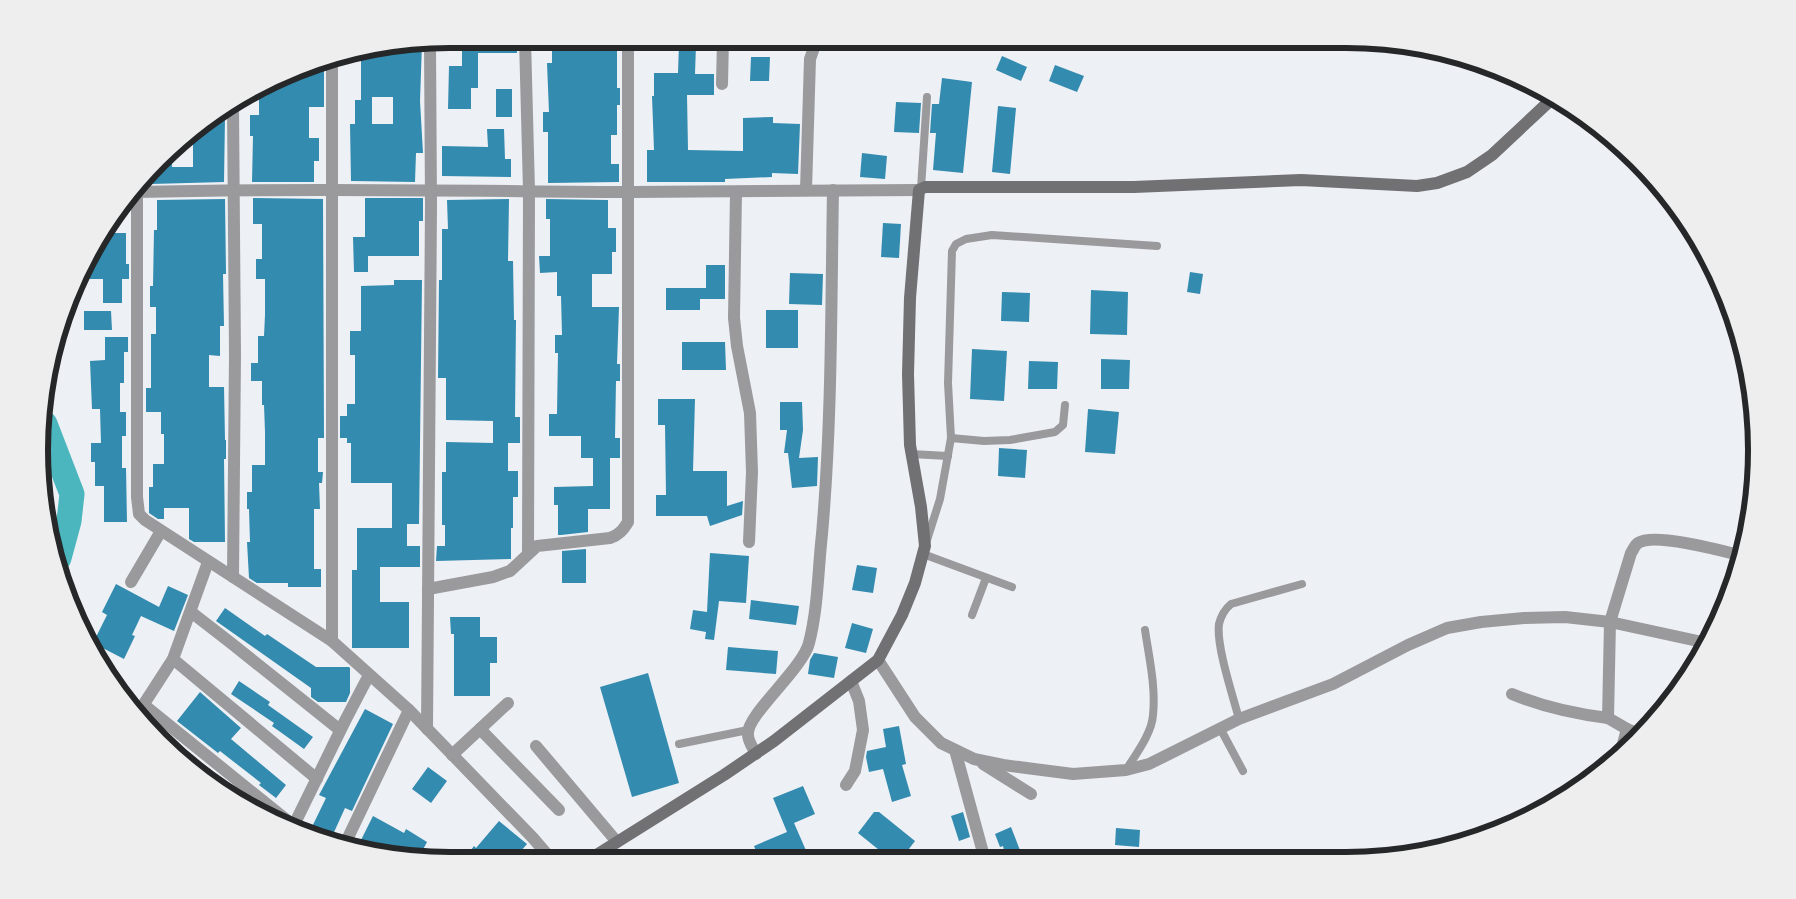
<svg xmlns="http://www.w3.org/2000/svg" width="1796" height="899" font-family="Karla,sans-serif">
<rect width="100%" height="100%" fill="#edf0f5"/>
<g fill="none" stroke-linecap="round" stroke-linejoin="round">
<path stroke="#4bb6be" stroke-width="25" d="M45 424 72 494 69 521 59 558"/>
</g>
<g fill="#338baf" fill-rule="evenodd">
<path d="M462 39H517V53H478V88H471V109H448L449 66H462Z"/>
<path d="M617 39V88H620V105H617V135H611V164H619V182L548 183V132H543V112H549L547 63H552V40Z"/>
<path d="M422 43 420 101 423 153H416L415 182 351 181 350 124H355V100H361V53ZM372 97H393V124H372Z"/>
<path d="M679 44 696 45 695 74H714V95H687L688 150 743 151V118L773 117V123L800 124 798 174 772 173V177L725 179V182H647V150H654L652 96H654V73H678Z"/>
<path d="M1002 56 1027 67 1021 81 996 70Z"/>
<path d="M751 57H770L769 81H750Z"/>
<path d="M309 65H324V107H309V138H319V161H314V182H252L253 136H250V115H259V92Z"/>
<path d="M1055 65 1084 76 1077 92 1049 81Z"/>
<path d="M942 78 972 82 963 173 933 170 936 133H930L932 104H939Z"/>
<rect x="496" y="89" width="16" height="28"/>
<path d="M896 102 921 103 919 133 894 132Z"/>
<path d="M998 106 1016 108 1010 174 992 172Z"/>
<path d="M213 116H225L224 182 151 184V176L172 153V167H193V130L199 124Z"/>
<path d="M487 129H504L505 159H511V177L442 176V146L488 147Z"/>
<path d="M862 153 887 156 885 179 860 177Z"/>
<path d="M253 198 323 199 324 438H318V472H323L322 483H319L320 509H314V569H321V587H288V583H257L249 578 247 542H250L249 509H247V492H252V465H265V432L264 405H262V381H251V363H258V336H264L265 315V279H256V259H262V224H253Z"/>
<path d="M365 198H423V221H419V256H368V272H354L353 237H365Z"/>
<path d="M225 199 226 274H223L224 326H220V356L209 355V387H224L225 440H226V459H224L225 542H194L189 539V508H164V519H158L149 513V487H153V464H164V434H161V412H146V388H151V334H156V307H150V286H153L154 230H157V200Z"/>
<path d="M509 199 508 261H513L514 320H516L515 417H520V443H508V471H518V497H513V528H511V559L436 561 437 546H445V525H442V472H446V442L493 443V421L446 420V378H438L439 280H442V229H448L447 200Z"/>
<path d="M546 199 608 200V228H616V252H612V274H592V307H619L617 364H620V381H616L615 438H620V458H610V509H588V532L561 535H558V505H554V487L593 486V458H581V436H549V414H557L558 353H555V335H562L561 296H557V272L540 273 539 256H550V219H546Z"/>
<path d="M883 223 901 224 899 258 881 257Z"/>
<path d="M102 233H126V264H129V279H122V303H103V279H81V272Z"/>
<path d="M706 265H725V299H700V310H666V288H706Z"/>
<path d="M1190 272 1203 274 1200 294 1187 292Z"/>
<path d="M790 273 823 274 822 305 789 304Z"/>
<path d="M394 280H422L419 524H407V546H420V567H380V602H409V648H352V570H357V528H392V483H351V443H347V438H340V416H347V404H355V355H350V331H361V286L394 285Z"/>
<path d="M1091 290 1128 292 1127 335 1090 334Z"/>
<path d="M1002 292 1030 293 1029 322 1001 321Z"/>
<rect x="766" y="310" width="32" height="38"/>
<path d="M84 311H111L112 330H84Z"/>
<path d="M105 337H128V352H124V383H120V412H126V436H122V468H126L127 522H104V486H95V462H91V443H101L100 409H92L90 361 105 360Z"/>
<path d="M682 342H725L726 370H682Z"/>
<path d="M972 349 1007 351 1004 401 970 399Z"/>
<path d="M1101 359 1130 360 1129 389H1101Z"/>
<path d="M1029 361 1058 362 1057 389H1028Z"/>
<path d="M658 399H695L693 471H727V506L743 501 742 515 710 526 707 516H656V495H666L665 425H658Z"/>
<path d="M780 402H802L803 430 799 458 818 457 817 486 792 488 788 453H784L787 430H780Z"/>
<path d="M1088 409 1119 412 1115 454 1085 452Z"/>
<path d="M999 448 1027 450 1025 478 998 476Z"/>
<path d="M586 549V583H562V551Z"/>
<path d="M710 553 749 556 746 603 719 601 714 640 705 639 706 632 690 629 693 610 707 612Z"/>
<path d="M857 565 877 568 873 593 852 590Z"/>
<path d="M116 584 159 607 168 586 188 595 174 631 141 616 132 635 135 636 124 659 93 643 107 615 102 612Z"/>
<path d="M751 600 799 606 796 625 749 619Z"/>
<path d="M225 608 265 636 267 634 316 667H349L350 668V693L346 702H318L311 697V688L216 621Z"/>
<path d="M450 617H480V637H497V663H490V696H454V634H451Z"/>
<path d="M852 623 873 629 866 653 845 648Z"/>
<path d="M728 647 778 651 776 674 726 670Z"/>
<path d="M814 653 838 657 834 678 808 674 810 660Z"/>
<path d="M648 673 679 783 632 797 600 687Z"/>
<path d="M239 681 270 702 268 705 313 737 304 749 272 726 274 723 231 694Z"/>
<path d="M200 692 241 728 231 739 286 785 276 798 259 785 261 783 220 751 218 753 177 721Z"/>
<path d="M365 709 393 724 352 811 345 808 330 841 310 831 326 798 319 795Z"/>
<path d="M899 726 906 764 902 765 911 796 892 802 883 769 869 772 866 757 867 751 886 747 883 729Z"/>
<path d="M428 767 447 781 431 803 412 789Z"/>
<path d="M803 786 815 814 794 823 808 855 799 858H759L754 846 787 832 773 798Z"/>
<path d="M874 812H879L915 841 902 858H889L858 833Z"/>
<path d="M963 812 970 837 959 841 951 816Z"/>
<path d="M373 816 404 833 406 829 427 842 418 859 357 848Z"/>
<path d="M499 821 527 844 514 859H464L474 846 476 848Z"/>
<path d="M1011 827 1023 858H1006L1003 846 1000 847 995 834Z"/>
<path d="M1116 828 1140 830 1139 847 1115 845Z"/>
</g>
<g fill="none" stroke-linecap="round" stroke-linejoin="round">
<g stroke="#9a9a9c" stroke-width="8">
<path d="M921 188 927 97"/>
<path d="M951 438 984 441 1010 440 1055 432 1063 425 1065 405"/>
<path d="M911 454 948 456"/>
<path d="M927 540 940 499 951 438 948 383 952 251 956 244 966 239 992 235 1157 246"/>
<path d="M923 554 1012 587"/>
<path d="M972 615 986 578"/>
<path d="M1239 719C1233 696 1216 646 1219 624 1221 616 1225 609 1231 604L1302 584"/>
<path d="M1220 728 1243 771"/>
<path d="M679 744 748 730"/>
<path d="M1126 770C1136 754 1152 733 1153 715 1156 687 1149 657 1145 630"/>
</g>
<g stroke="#9a9a9c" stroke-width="12">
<path d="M525 39 529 191 528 554"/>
<path d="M722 84 723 39"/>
<path d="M1542 90 1549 102"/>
<path d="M233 106 235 354 233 577"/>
<path d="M137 190V497L139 514 145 520 332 641 409 710 533 838 551 859"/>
<path d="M806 190 810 59 816 42"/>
<path d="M136 192C301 188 466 191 632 192 727 192 823 190 919 190"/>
<path d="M736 192 734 318 737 346 750 413 752 472 749 542"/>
<path d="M131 582 161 531"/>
<path d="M428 589 493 577 510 571 537 546 610 538C619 535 623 530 628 522V39"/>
<path d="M191 612 231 643 340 730"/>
<path d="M332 641V58"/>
<path d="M173 659 317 779"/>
<path d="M878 660 915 717 941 743 974 759 1003 765 1073 774 1126 770 1149 764 1239 719 1333 684 1408 645 1447 628 1481 622 1524 618 1565 617 1610 622 1707 643"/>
<path d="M1512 694C1543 707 1575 714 1608 718"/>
<path d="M144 705 294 826"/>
<path d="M140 710 173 659 208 562"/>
<path d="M427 729 431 206 430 42"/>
<path d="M480 729 559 810"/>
<path d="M1640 734 1627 729 1608 718 1610 622 1631 553C1633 550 1635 545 1638 543 1654 532 1723 551 1743 556"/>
<path d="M536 746 617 842"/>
<path d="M955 750 982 849V858"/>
<path d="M1621 751 1627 729"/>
<path d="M756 754C753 748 747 740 748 733 748 714 803 668 809 643 818 608 818 570 822 534 832 420 831 305 833 190"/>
<path d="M452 755 508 703"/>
<path d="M983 764 1031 794"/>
<path d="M846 785 855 771 863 730 859 701 851 681"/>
<path d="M293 827 346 719 369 675"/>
<path d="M344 846 409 710"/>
</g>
<path stroke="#717174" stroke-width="12" d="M590 859 724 775 774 741 878 660 902 615 915 583 925 546 921 507 910 445 908 374 910 298 919 190 925 187H1134L1301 180 1417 186 1437 183 1467 172 1492 155 1554 97"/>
</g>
<path d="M0 0H1796V899H0ZM450 48H1346A402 402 0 0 1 1748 450V450A402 402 0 0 1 1346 852H450A402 402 0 0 1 48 450V450A402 402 0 0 1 450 48Z" fill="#eee" fill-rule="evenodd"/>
<path fill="none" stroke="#252728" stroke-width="6" d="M450 48H1346A402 402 0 0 1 1748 450V450A402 402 0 0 1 1346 852H450A402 402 0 0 1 48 450V450A402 402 0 0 1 450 48Z"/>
</svg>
